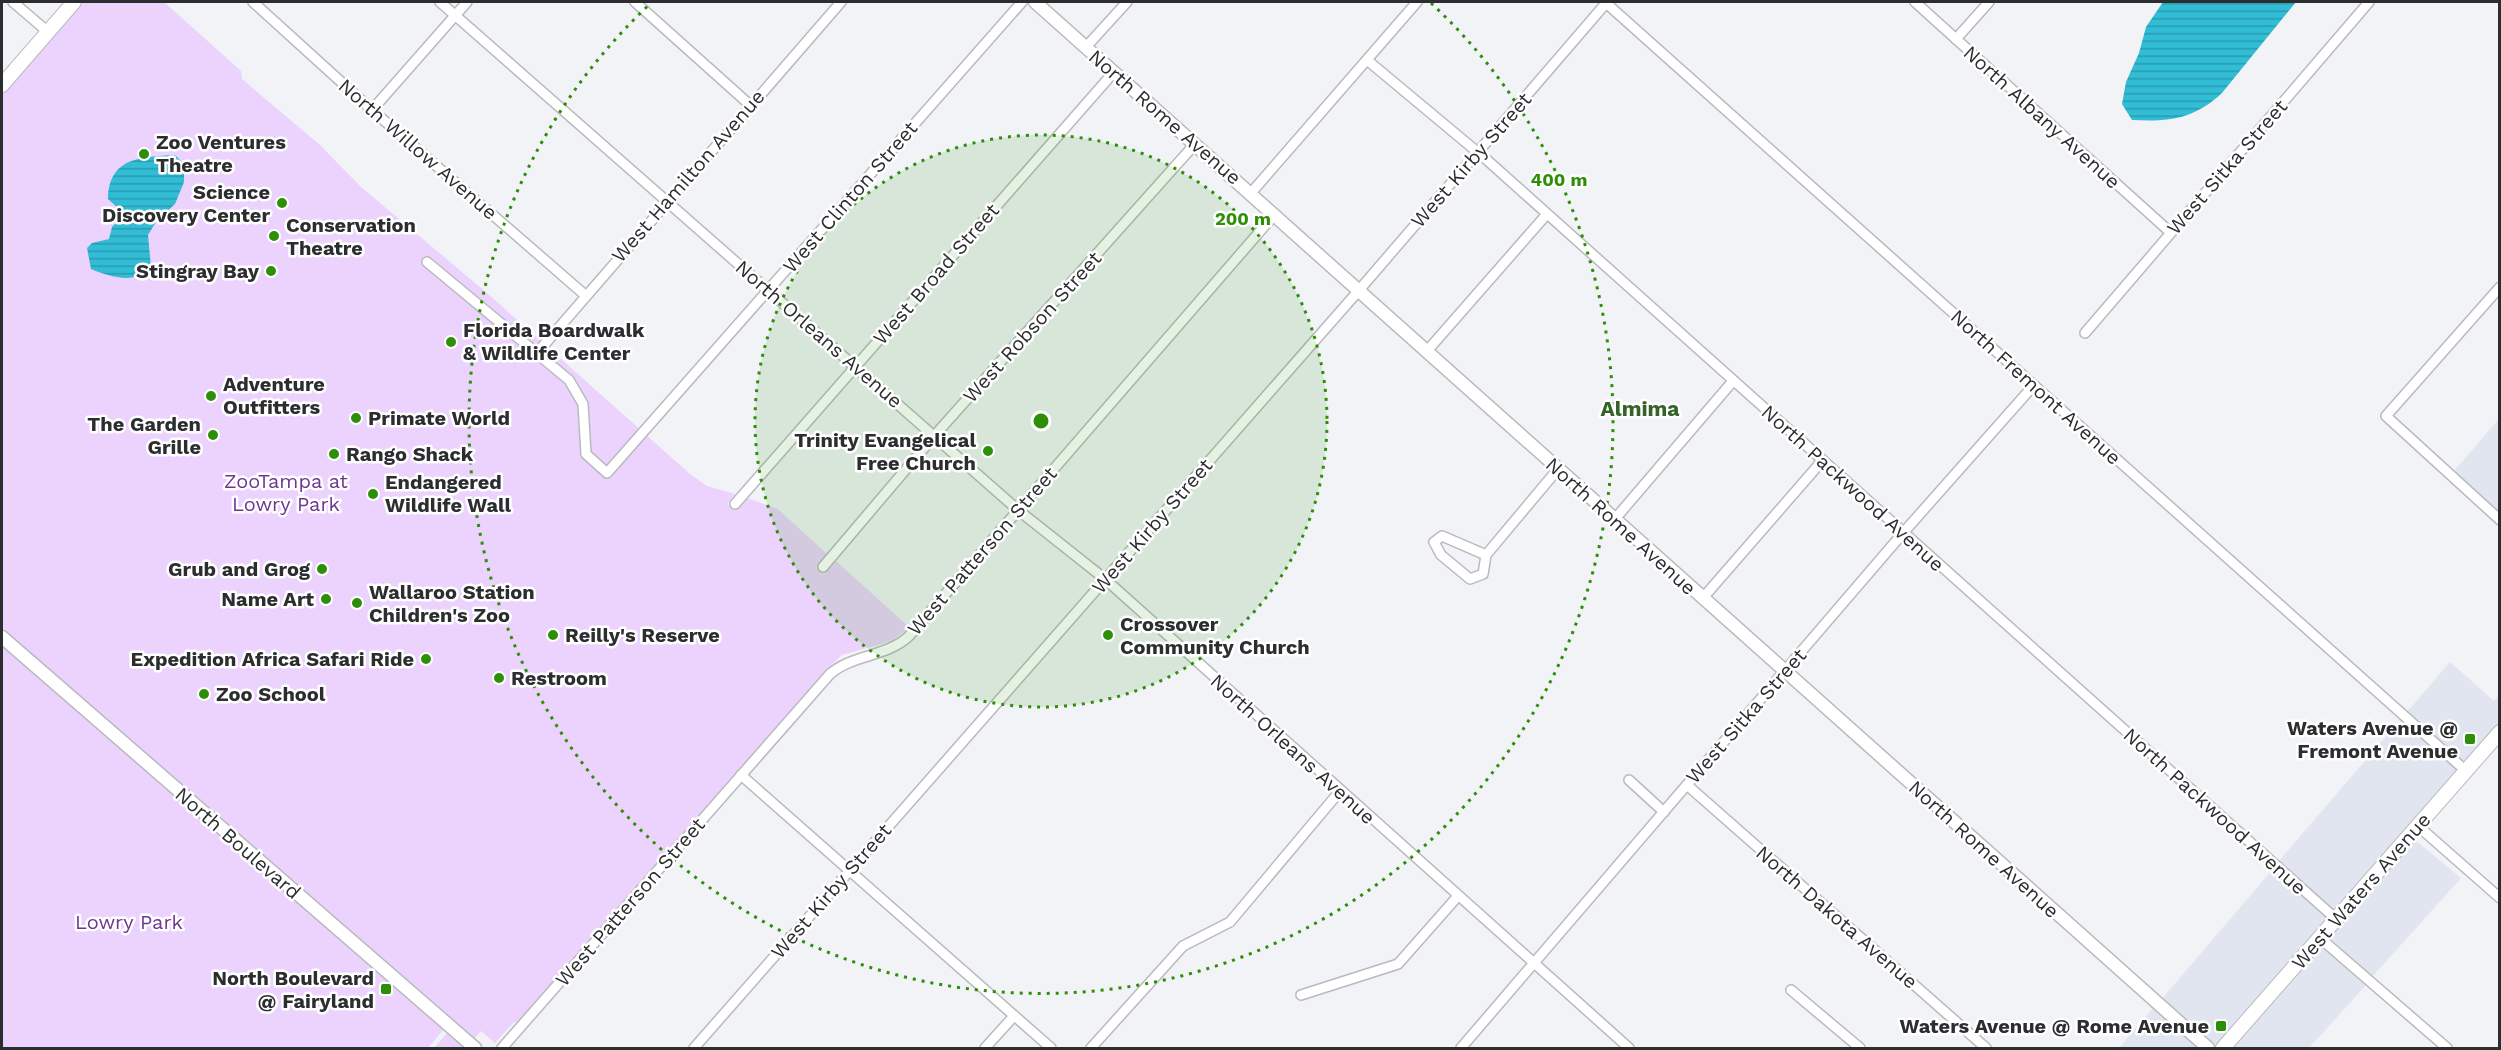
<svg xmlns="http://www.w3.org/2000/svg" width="2501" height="1050" font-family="'Work Sans',sans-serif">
<defs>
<pattern id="water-rules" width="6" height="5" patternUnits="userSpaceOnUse" patternTransform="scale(1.5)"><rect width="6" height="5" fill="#32bdd6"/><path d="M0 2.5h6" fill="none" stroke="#2b9aae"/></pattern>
</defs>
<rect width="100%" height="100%" fill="#f1f3f7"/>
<g fill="#e0e5ef">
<path d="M2499 419V513L2454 471Z"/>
<path d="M2450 662 2494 701 2499 695V724L2465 764 2407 712Z"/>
<path d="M2401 719 2458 771 2335 911 2279 861Z"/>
<path d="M2414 839 2461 878 2372 977 2327 938Z"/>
<path d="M2273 869 2329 919 2215 1048 2161 1000Z"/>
<path d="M2321 945 2366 985 2309 1048H2230Z"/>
<path d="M2154 1007 2201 1048H2119Z"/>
</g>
<g fill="#ebd3fd">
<path d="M81 2H164L241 71 242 79 320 145 361 187 487 293 690 474 707 486 735 494 727 504 735 511 747 498 778 509 827 554 816 568 824 574 836 561 909 627 892 641 842 655 826 670 518 1022H514L495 1043 481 1031 473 1040 2 631V93Z"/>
<path d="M2 642 444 1029 428 1048H2Z"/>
<path d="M448 1032 466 1048H434Z"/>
</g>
<g fill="url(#water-rules)">
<path d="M2163 2H2296L2222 93C2194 119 2170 122 2132 120L2122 104 2126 82 2139 53 2146 27Z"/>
<path d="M175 155 184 164V182L175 204 156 222 148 235 151 267C136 285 110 277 91 269L87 248 92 243 109 239 112 227 120 218 119 209 108 199C109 157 141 157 175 155Z"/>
</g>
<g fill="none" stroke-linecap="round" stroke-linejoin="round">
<g stroke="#b8babe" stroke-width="12">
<g id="minor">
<path d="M13 2 48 32"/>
<path d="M253 2 372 110 585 295"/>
<path d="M440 2 1018 510 1105 579 1629 1048"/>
<path d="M635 2 750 105"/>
<path d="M1915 2 2170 232"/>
<path d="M1606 3 2466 771"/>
<path d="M1956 39 1989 2"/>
<path d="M1086 47 1127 2"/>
<path d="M1367 60 1487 160 2336 919"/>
<path d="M372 110 467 2"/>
<path d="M1251 193 1417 2"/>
<path d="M427 262 569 380 583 404 586 454 607 473 1022 2"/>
<path d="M2500 287 2386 416 2500 520"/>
<path d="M2085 333 2369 2"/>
<path d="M1427 351 1547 214"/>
<path d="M537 353 841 2"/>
<path d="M735 504 1114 72"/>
<path d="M1614 520 1733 381"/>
<path d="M1442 536 1486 555 1483 574 1470 579 1441 555 1434 542Z"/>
<path d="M1486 555 1558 469"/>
<path d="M823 567 935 435 1195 144"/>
<path d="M1702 599 1822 461"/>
<path d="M741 775 1051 1048"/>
<path d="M1629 780 1664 812"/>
<path d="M1687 785 1986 1048"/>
<path d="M2418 826 2500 898"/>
<path d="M2320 938 2447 1048"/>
<path d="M1791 990 1860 1048"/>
<path d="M1301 995 1398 964 1458 896"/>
<path d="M502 1048 830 674C853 654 887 657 909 636L1275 214"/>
<path d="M694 1048 1354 296 1607 2"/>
<path d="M985 1048 1014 1016"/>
<path d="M1091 1048 1183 946 1230 922 1340 791"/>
<path d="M1461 1048 1903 533 2034 385"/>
</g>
</g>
<g stroke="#b8babe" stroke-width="15">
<g id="tertiary">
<path d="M1035 2 2208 1048"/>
<path d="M2 637 475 1048"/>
</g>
</g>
<g stroke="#b8babe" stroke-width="16">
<g id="secondary">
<path d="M2 85 74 2"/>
<path d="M2223 1048 2500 732"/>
</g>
</g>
<use href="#minor" stroke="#fff" stroke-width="9"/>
<use href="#tertiary" stroke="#fff" stroke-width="12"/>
<use href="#secondary" stroke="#fff" stroke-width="14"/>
</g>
<circle cx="1041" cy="421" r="286" fill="#2d8f07" fill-opacity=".12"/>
<g fill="none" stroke="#2d8f07" stroke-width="3" stroke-dasharray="3 6">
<circle cx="1041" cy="421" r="286"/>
<path d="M1431 3A572 572 0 1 1 651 3"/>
</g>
<g fill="#2d8f07" stroke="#fff" stroke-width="2">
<circle cx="144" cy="154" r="6"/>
<circle cx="282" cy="203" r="6"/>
<circle cx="274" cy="236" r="6"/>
<circle cx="271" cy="271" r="6"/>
<circle cx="451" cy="342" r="6"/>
<circle cx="211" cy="396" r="6"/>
<circle cx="356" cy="418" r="6"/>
<circle cx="213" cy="435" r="6"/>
<circle cx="988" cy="451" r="6"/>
<circle cx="334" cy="454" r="6"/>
<circle cx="373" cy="494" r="6"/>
<circle cx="322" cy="569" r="6"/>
<circle cx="326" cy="599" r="6"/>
<circle cx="357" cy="603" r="6"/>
<circle cx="553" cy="635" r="6"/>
<circle cx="1108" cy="635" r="6"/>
<circle cx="426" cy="659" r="6"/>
<circle cx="499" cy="678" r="6"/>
<circle cx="204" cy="694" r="6"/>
<rect x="2464" y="733" width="12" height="12" rx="3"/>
<rect x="380" y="983" width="12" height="12" rx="3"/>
<rect x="2215" y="1020" width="12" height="12" rx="3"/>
</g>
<g text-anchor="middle" stroke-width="5" stroke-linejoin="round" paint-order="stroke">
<g font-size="20" fill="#2c2d2f" stroke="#fff">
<text transform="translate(1165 117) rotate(41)" y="7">North Rome Avenue</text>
<text transform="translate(2042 117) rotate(42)" y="7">North Albany Avenue</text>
<text transform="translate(418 149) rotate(41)" y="7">North Willow Avenue</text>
<text transform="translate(1471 160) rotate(-49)" y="7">West Kirby Street</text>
<text transform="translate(2227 167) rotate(-49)" y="7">West Sitka Street</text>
<text transform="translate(688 176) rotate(-49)" y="7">West Hamilton Avenue</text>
<text transform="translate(850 197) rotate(-49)" y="7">West Clinton Street</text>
<text transform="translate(936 274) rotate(-49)" y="7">West Broad Street</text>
<text transform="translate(1032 327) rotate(-48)" y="7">West Robson Street</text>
<text transform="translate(819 334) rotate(41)" y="7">North Orleans Avenue</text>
<text transform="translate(2036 387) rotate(42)" y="7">North Fremont Avenue</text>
<text transform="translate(1853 488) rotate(42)" y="7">North Packwood Avenue</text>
<text transform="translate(1152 526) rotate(-49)" y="7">West Kirby Street</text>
<text transform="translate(1621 526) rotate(42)" y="7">North Rome Avenue</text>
<text transform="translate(982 551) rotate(-49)" y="7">West Patterson Street</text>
<text transform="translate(1746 716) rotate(-49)" y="7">West Sitka Street</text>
<text transform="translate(1293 749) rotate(42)" y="7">North Orleans Avenue</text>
<text transform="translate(2215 811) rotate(42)" y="7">North Packwood Avenue</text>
<text transform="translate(238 843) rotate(41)" y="7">North Boulevard</text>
<text transform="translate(1984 849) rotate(42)" y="7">North Rome Avenue</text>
<text transform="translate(831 891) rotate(-49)" y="7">West Kirby Street</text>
<text transform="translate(2361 891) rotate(-49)" y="7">West Waters Avenue</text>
<text transform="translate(630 902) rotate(-49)" y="7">West Patterson Street</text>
<text transform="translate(1837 917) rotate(41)" y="7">North Dakota Avenue</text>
</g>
<g font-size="20" font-weight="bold" fill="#2c2d2f" stroke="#fff" text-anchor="start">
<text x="156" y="149">Zoo Ventures<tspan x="156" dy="23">Theatre</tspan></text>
<text x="270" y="199" text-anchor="end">Science<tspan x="270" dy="23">Discovery Center</tspan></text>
<text x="286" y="232">Conservation<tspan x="286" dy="23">Theatre</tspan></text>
<text x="259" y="278" text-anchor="end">Stingray Bay</text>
<text x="463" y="337">Florida Boardwalk<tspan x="463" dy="23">&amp; Wildlife Center</tspan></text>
<text x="223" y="391">Adventure<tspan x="223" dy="23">Outfitters</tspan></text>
<text x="368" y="425">Primate World</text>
<text x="201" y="431" text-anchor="end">The Garden<tspan x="201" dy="23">Grille</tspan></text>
<text x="976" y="447" text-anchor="end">Trinity Evangelical<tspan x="976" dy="23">Free Church</tspan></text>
<text x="346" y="461">Rango Shack</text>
<text x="385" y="489">Endangered<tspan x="385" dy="23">Wildlife Wall</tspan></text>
<text x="310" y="576" text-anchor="end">Grub and Grog</text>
<text x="369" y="599">Wallaroo Station<tspan x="369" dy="23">Children's Zoo</tspan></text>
<text x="314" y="606" text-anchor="end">Name Art</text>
<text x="1120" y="631">Crossover<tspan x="1120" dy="23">Community Church</tspan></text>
<text x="565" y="642">Reilly's Reserve</text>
<text x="414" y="666" text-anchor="end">Expedition Africa Safari Ride</text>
<text x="511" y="685">Restroom</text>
<text x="216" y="701">Zoo School</text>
<text x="2458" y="735" text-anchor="end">Waters Avenue @<tspan x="2458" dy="23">Fremont Avenue</tspan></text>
<text x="374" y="985" text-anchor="end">North Boulevard<tspan x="374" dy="23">@ Fairyland</tspan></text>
<text x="2209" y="1033" text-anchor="end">Waters Avenue @ Rome Avenue</text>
</g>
<g font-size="20" fill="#6f358f" stroke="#fff">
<text x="286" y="488">ZooTampa at<tspan x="286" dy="23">Lowry Park</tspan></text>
<text x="129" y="929">Lowry Park</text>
</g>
<g font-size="21" font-weight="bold" fill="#346229" stroke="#fff">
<text x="1640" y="416">Almima</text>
</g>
</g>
<circle cx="1041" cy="421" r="9" fill="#2d8f07" stroke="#fff" stroke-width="3"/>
<g font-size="18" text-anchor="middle" font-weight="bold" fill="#2d8f07" stroke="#fff" stroke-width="5" stroke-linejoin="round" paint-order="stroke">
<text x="1559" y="186">400 m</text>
<text x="1243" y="225">200 m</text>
</g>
<rect width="2501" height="1050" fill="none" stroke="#2c2d2f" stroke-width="6"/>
</svg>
